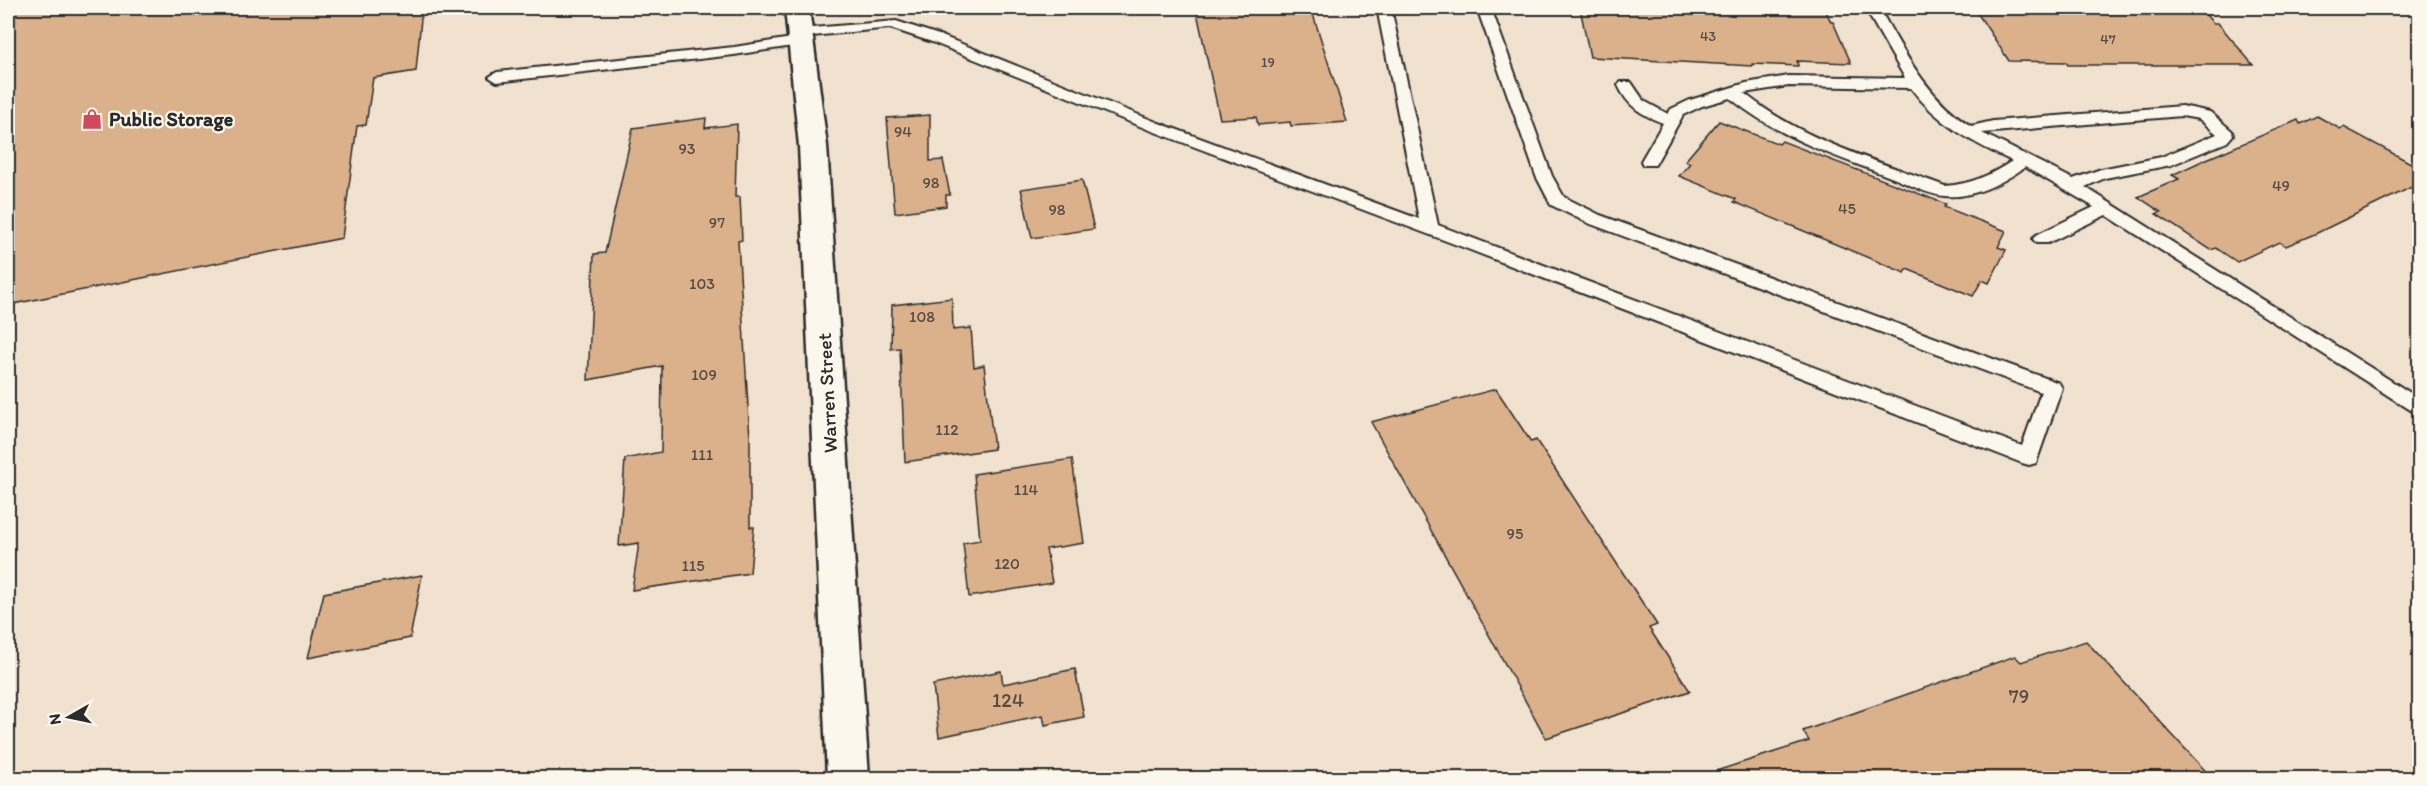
<svg xmlns="http://www.w3.org/2000/svg" width="2427" height="786" font-family="Itim,sans-serif">
<rect width="100%" height="100%" fill="#f1e2cf"/>
<filter id="ink" filterUnits="userSpaceOnUse"><feTurbulence type="fractalNoise" baseFrequency=".0167" numOctaves="2"/><feDisplacementMap in="SourceGraphic" scale="12" xChannelSelector="R" yChannelSelector="G"/><feConvolveMatrix kernelMatrix="1 2 1 2 8 2 1 2 1" color-interpolation-filters="sRGB"/></filter>
<g filter="url(#ink)">
<g fill="#dbb18c" stroke="#2b2b2b" stroke-width="1.5">
<path d="M17 8H422L416 71 373 78 366 125 357 126 342 238 8 305V29Z"/>
<path d="M1196 8H1311L1347 122 1291 126 1290 122 1258 125 1256 117 1220 119Z"/>
<path d="M1580 8 1825 9 1831 22H1833L1851 63 1797 61 1798 66 1752 64V66L1590 57Z"/>
<path d="M1974 8 2201 9 2213 23H2218L2253 65H2068L2066 62 2009 61Z"/>
<path d="M930 115V161L943 160 950 195H946V206L895 213 887 118Z"/>
<path d="M2317 116 2340 129 2344 127 2420 168V183L2317 233 2286 246 2279 242 2237 262 2216 248 2211 250 2156 214 2161 212 2138 197 2179 179 2172 175 2202 161 2298 120 2300 124Z"/>
<path d="M706 118 705 128 737 124 735 197H740L742 240 738 241 750 439V527H754L750 573 632 590 639 543 619 546 625 459 661 452 662 366 588 380 594 254 605 253 633 128Z"/>
<path d="M1719 121 1779 144 1782 141 1946 204 1944 207 2006 231 1998 247 2006 250 1989 283 1982 280 1973 296 1907 269 1905 273 1734 202 1736 199 1679 176 1690 163 1685 161Z"/>
<path d="M1082 180 1094 229 1032 238 1021 189Z"/>
<path d="M952 298 953 330 971 328 974 367 984 365 994 449 905 462 900 348 891 349 892 305Z"/>
<path d="M1496 389 1531 442 1536 440 1657 625 1649 628 1690 691 1546 738 1371 422Z"/>
<path d="M1072 459 1084 543 1046 549 1052 583 969 597 963 543 980 540 974 474Z"/>
<path d="M422 575 410 638 308 658 324 593Z"/>
<path d="M2086 641 2212 778H1717L1716 771 1809 741 1803 731 2015 656 2021 662Z"/>
<path d="M1075 669 1084 717 1045 725 1043 715 939 737 933 685 1001 671 1003 684Z"/>
</g>
<g fill="none" stroke-linecap="round" stroke-linejoin="round">
<g stroke="#2b2b2b" stroke-width="4">
<g id="lane">
<path d="M1377 8H1391L1438 225 2022 446 2041 392 1588 223 1551 205 1549 201 1536 176 1477 8H1491L1552 176 1564 197 1600 215 2059 383 2062 388 2036 463 2029 465 2022 463 1465 248 1147 129 932 42 890 28 803 37 808 41 806 44 734 55 497 82 489 77 497 72 734 47 798 37 793 33 800 29 896 21 942 36 1159 123 1419 219Z"/>
<path d="M1865 8H1879C1905 53 1926 97 1971 126L1993 121 2182 106 2210 112 2232 131 2233 135 2227 142 2171 165 2105 178 2085 187 2420 399V416L2106 215 2048 243H2036L2033 239 2036 235 2094 207 2025 167C2003 183 1972 199 1944 196 1928 195 1909 184 1893 178 1833 155 1781 139 1730 98L1702 106 1683 115 1655 165H1643L1641 161 1663 123C1642 115 1627 106 1618 85L1621 82H1631L1644 101 1668 114 1671 109 1690 100 1746 83 1789 76 1905 78ZM1789 86 1911 88C1937 123 1973 143 2012 161 1991 175 1971 184 1945 186 1876 160 1802 141 1744 93ZM2182 116 2199 119 2217 134 2161 157 2101 169 2073 179 1982 133Z"/>
</g>
</g>
<g stroke="#2b2b2b" stroke-width="5">
<path id="secondary" d="M785 8H809L827 146 869 778H827L799 146Z"/>
</g>
<use href="#lane" fill="#fbf7ec" fill-rule="evenodd"/>
<use href="#secondary" fill="#fbf7ec" fill-rule="evenodd"/>
</g>
</g>
<defs>
<g id="shop-bare" transform="scale(1.62)"><path d="M-5-2.5h2.3a2.7 3.5 0 0 1 5.4 0H5L5.5 6h-11ZM-1.5-2.5h3a1.5 2.3 0 0 0-3 0Z" fill="#d1495b" stroke="#fbf7ec" stroke-width="2.5" paint-order="stroke"/></g>
</defs>
<g fill-rule="evenodd">
<use href="#shop-bare" x="92" y="119"/>
</g>
<g text-anchor="middle" stroke-width="4.5" stroke-linejoin="round" paint-order="stroke">
<g font-size="14" fill="#574c43">
<text x="1708" y="41">43</text>
<text x="2108" y="44">47</text>
<text x="1268" y="67">19</text>
</g>
<g font-size="16" fill="#574c43">
<text x="903" y="137">94</text>
<text x="687" y="154">93</text>
<text x="931" y="188">98</text>
<text x="2281" y="191">49</text>
<text x="1847" y="214">45</text>
<text x="1057" y="215">98</text>
<text x="717" y="228">97</text>
<text x="702" y="289">103</text>
<text x="922" y="322">108</text>
<text x="704" y="380">109</text>
<text x="947" y="435">112</text>
<text x="702" y="460">111</text>
<text x="1026" y="495">114</text>
<text x="1515" y="539">95</text>
<text x="1007" y="569">120</text>
<text x="693" y="571">115</text>
</g>
<g font-size="20" font-weight="bold" fill="#2b2b2b" stroke="#fbf7ec" text-anchor="start">
<text x="109" y="126">Public Storage</text>
</g>
<g font-size="20" fill="#2b2b2b" stroke="#fbf7ec">
<text transform="translate(827 393) rotate(-93)" y="7">Warren Street</text>
</g>
<g font-size="20" fill="#574c43">
<text x="2019" y="703">79</text>
<text x="1008" y="707">124</text>
</g>
</g>
<rect width="2427" height="786" fill="none" stroke="#fbf7ec" stroke-width="30"/>
<rect x="15" y="15" width="2397" height="756" fill="none" stroke="#2b2b2b" stroke-width="2" filter="url(#ink)"/>
<g transform="translate(69 717) rotate(261)" stroke="#fbf7ec" stroke-width="4.5" paint-order="stroke">
<path d="M0-4.5L10 22L0 15L-10 22Z" fill="#2b2b2b"/>
<text y="-9" font-size="16" font-weight="bold" text-anchor="middle" fill="#2b2b2b">N</text>
</g>
</svg>
